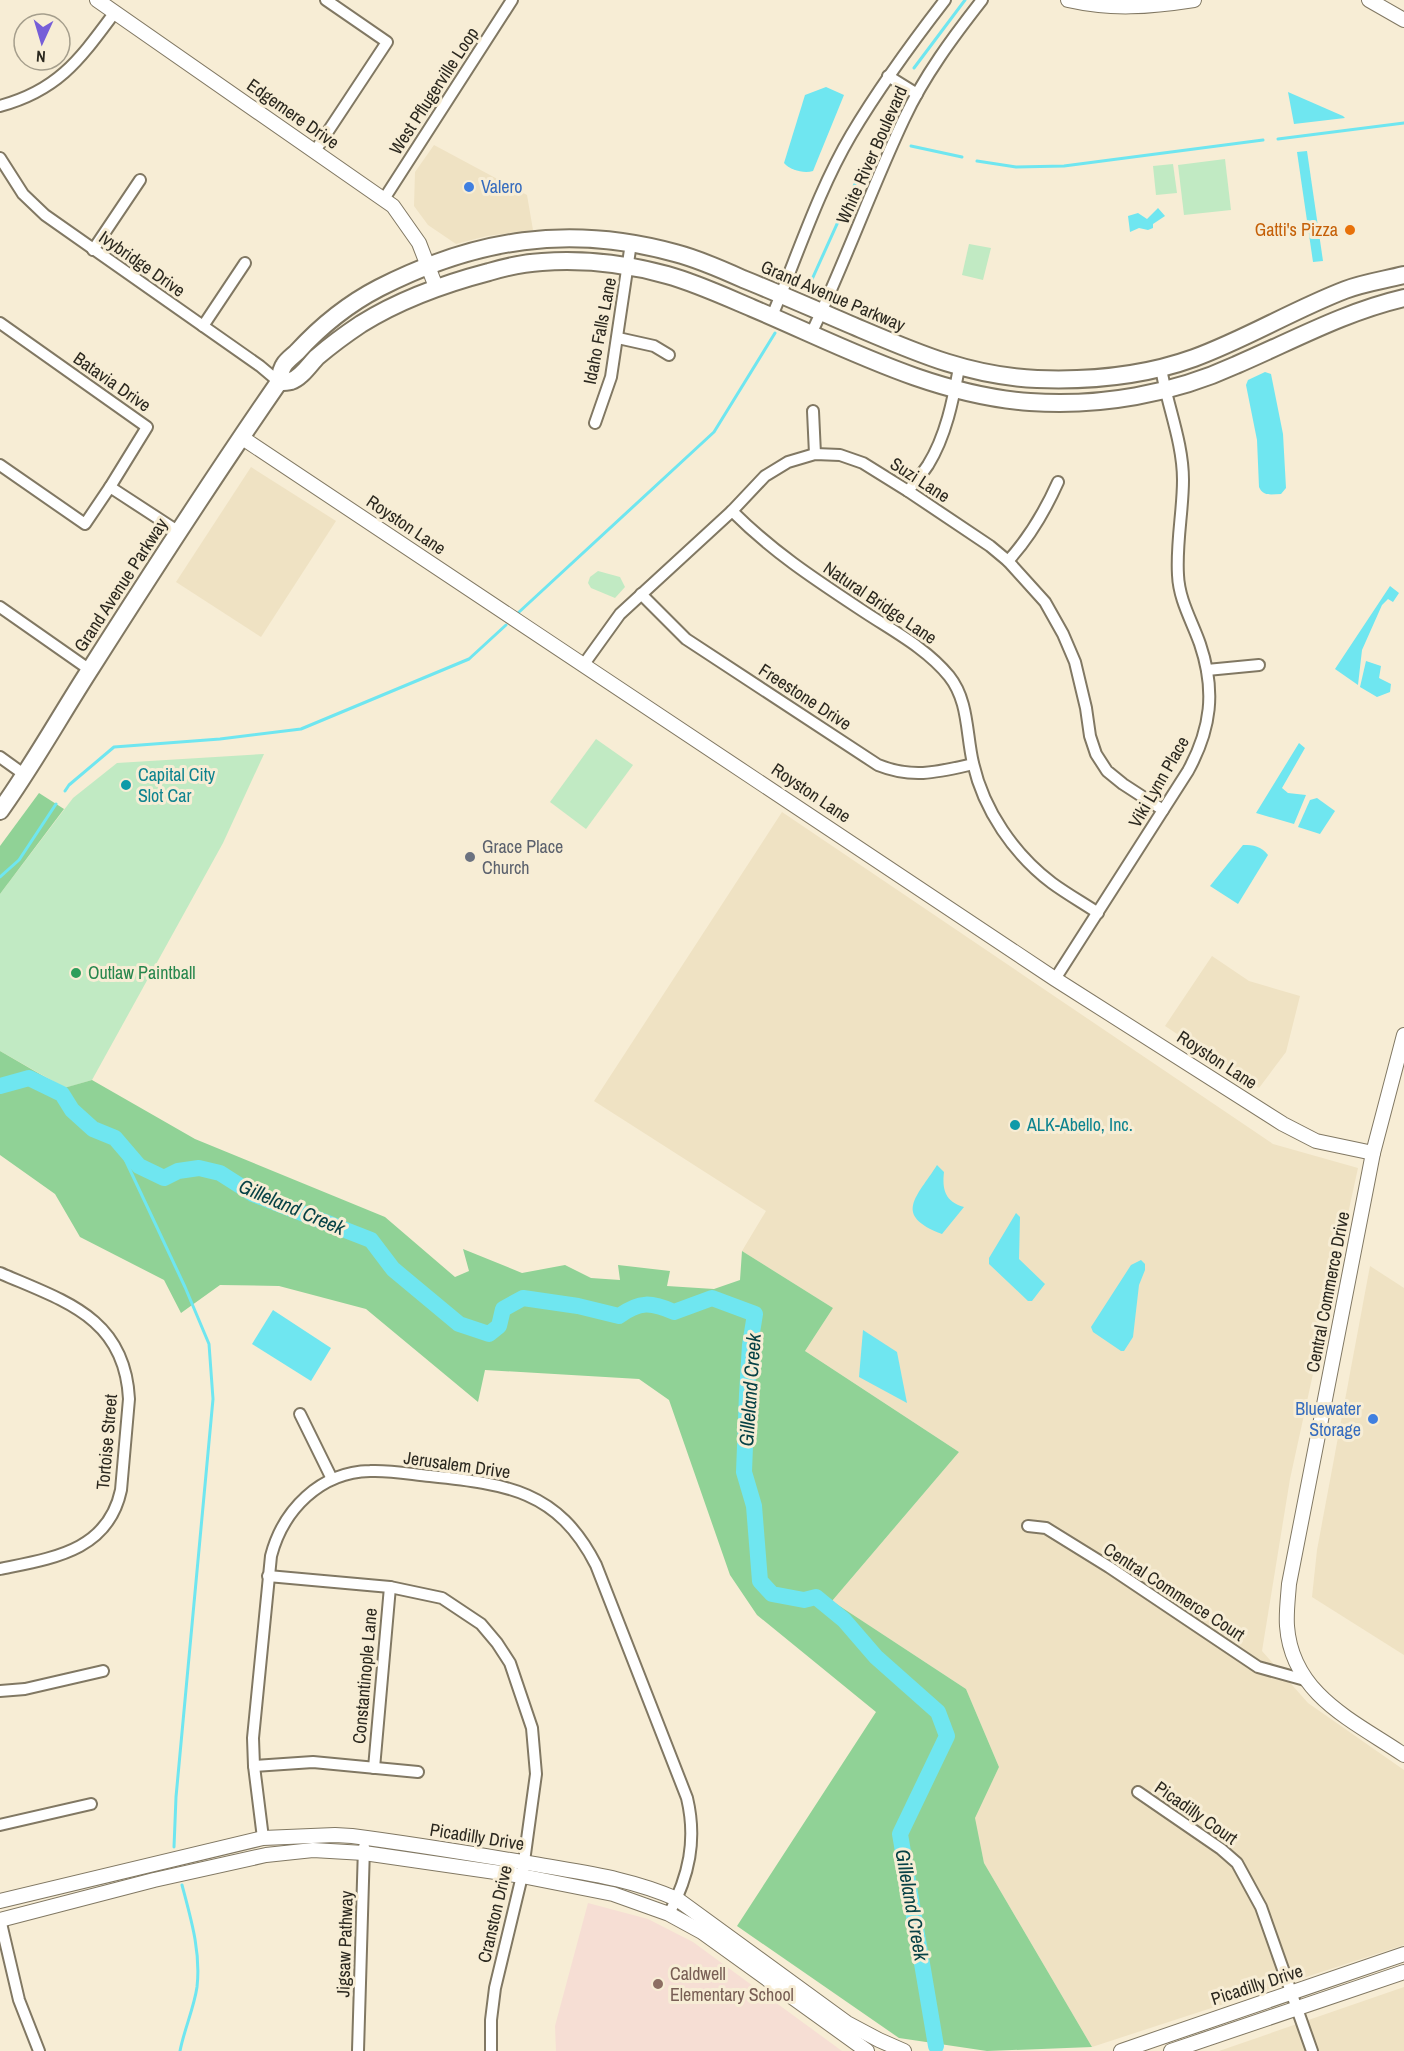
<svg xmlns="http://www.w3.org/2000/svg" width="1404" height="2051" font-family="'Archivo Narrow',sans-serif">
<rect width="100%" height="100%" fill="#f7edd5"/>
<g fill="#efe2c3">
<path d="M434 145 527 195 533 230 487 236 456 244 428 225 414 206 415 172Z"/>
<path d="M251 467 336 521 261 637 176 582Z"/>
<path d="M782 812 1273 1144 1358 1168 1290 1479 1262 1651 1308 1703 1404 1770V1945L1092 2047 984 1863 974 1818 999 1767 966 1689 832 1601 959 1452 805 1351 833 1308 742 1251 766 1211 594 1101Z"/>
<path d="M1212 956 1249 981 1300 996 1286 1052 1259 1088 1165 1026Z"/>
<path d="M1370 1266 1404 1288V1655L1312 1597 1317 1550Z"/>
<path d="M1404 1987V2051H1219Z"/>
</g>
<path fill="#f6ded4" d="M588 1903 648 1919 693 1942 842 2051H556L555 2026Z"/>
<g fill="#c1eac3">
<path d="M1225 159 1231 210 1184 215 1178 165Z"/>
<path d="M1173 164 1177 193 1156 195 1153 166Z"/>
<path d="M969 244 991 248 983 280 962 275Z"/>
<path d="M598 571 620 577 625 587 615 598 591 588 588 583 590 577Z"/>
<path d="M596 739 633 765 586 829 550 802Z"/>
<path d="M264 754 223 843 92 1080 65 1088 0 1051V894L73 798 117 763Z"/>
</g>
<g fill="#90d296">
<path d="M39 793 64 809 0 894V846Z"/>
<path d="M0 1051 64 1088 92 1080 195 1139 385 1217 455 1277 469 1271 463 1249 522 1273 565 1265 591 1278 620 1280 618 1265 670 1271 667 1286 714 1289 740 1280 742 1251 833 1308 805 1351 959 1452 832 1601 966 1689 999 1767 975 1818 984 1863 1092 2047 987 2051 899 2038 737 1926 876 1712 757 1615 730 1575 669 1400 639 1379 485 1370 478 1402 366 1309 279 1286 220 1285 181 1313 164 1280 80 1237 55 1194 0 1155Z"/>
</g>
<g fill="#6fe6f0">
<path d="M826 87 844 95 813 171C804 174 790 170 784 163L805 95Z"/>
<path d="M1288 92 1343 116 1345 118 1294 124Z"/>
<path d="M1307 151 1323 261 1313 262 1297 152Z"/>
<path d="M1158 208 1165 216 1153 224V228L1148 230 1139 228 1130 232 1128 216 1138 213 1147 219Z"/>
<path d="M1265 372 1271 374 1283 434 1286 488 1281 494C1272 494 1263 497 1259 487L1257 440 1246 385 1248 380Z"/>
<path d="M1390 586 1399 593 1393 602 1388 599 1382 605 1362 650 1358 685 1335 669Z"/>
<path d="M1366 661 1381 666 1379 678 1391 684 1390 692 1377 697 1360 687Z"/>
<path d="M1299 743 1305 748 1282 788 1288 793 1306 795 1294 824 1256 813Z"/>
<path d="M1317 798 1335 811 1320 834 1298 827 1310 800Z"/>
<path d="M1243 845C1254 845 1261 846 1268 855L1238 904 1210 886Z"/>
<path d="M937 1165 944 1172C942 1189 945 1202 964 1207L942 1234C892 1215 917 1197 937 1165Z"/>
<path d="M1016 1213 1020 1217 1019 1259 1045 1284 1032 1301H1028L989 1264V1258Z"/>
<path d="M1141 1260 1145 1264V1270L1139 1285 1133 1337 1124 1351H1121L1093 1332 1091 1327 1131 1265Z"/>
<path d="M273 1310 331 1348 311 1381 252 1344Z"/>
<path d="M863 1330 897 1352 907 1403 859 1377Z"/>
</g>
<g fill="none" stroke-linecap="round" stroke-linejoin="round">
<g stroke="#6fe6f0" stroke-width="3">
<path d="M914 68 965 0"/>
<path d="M1278 139 1404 123"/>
<path d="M874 143 884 142"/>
<path d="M911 146 962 157"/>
<path d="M977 161 1016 167 1064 166 1263 140"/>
<path d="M809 286 893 100"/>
<path d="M518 613 714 432 775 333"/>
<path d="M65 791 69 785 114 747 220 739 301 729 469 659 506 625"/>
<path d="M0 877 19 860 56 804"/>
<path d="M115 1138 185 1287 209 1344 213 1399 176 1797 174 1847"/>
<path d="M180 2051C184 2030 194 2008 197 1987 201 1952 191 1919 182 1885"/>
</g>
<path stroke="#6fe6f0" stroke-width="16" d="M0 1086 29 1078 62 1094 72 1110 93 1129 115 1138 139 1166 164 1178 178 1171 199 1168 220 1173 253 1194 371 1240 393 1269 459 1324 489 1334 499 1326 503 1309 523 1298 578 1306 619 1316C640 1301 651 1302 674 1312L712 1298 755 1314 750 1345 747 1394 744 1472 754 1506 760 1581 772 1594 804 1600 816 1597 844 1620 876 1657 938 1712 947 1736 900 1834 936 2046"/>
<g stroke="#817863" stroke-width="14">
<g id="minor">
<path d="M888 76 917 94"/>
<path d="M0 106C59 90 80 59 115 12"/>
<path d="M315 151 387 42 326 0"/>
<path d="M0 158 23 194 45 215 260 366 279 382"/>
<path d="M384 199 512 0"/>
<path d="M93 250 140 180"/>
<path d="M772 316C797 257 818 191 851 135 879 88 911 44 945 0"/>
<path d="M0 323 147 427 110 487"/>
<path d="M203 326 245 263"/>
<path d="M811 334C845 263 871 189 904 119 924 76 953 37 982 0"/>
<path d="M618 338 654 346 669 355"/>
<path d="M813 411 815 454"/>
<path d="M595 423 611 377 631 243"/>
<path d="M0 465 85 524 110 487 179 532"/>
<path d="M908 491C915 482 922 474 928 465 946 436 953 400 959 368"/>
<path d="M732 511C774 553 816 580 866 613 895 632 927 649 949 676 969 701 966 734 973 763 984 811 1014 854 1052 883 1067 894 1083 903 1098 913"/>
<path d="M1008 561C1030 537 1045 511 1058 482"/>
<path d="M641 594 686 639 878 765C913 779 938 772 973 764"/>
<path d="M0 607 90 670"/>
<path d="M584 664 620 614 732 511 765 476 788 462 815 454 840 455 863 463 908 491 990 546 1008 561 1045 602 1063 634 1075 662 1086 708 1090 736 1096 754 1107 771 1123 784 1163 810"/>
<path d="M1207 670 1259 665"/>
<path d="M0 757 25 775"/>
<path d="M1055 979 1188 771C1211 729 1216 691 1200 644 1192 621 1179 600 1178 575 1176 543 1183 511 1183 480 1183 442 1167 405 1161 368"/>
<path d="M0 1273C64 1301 125 1317 129 1399L121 1490C108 1551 53 1558 0 1569"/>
<path d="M300 1414 332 1479"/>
<path d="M1028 1526 1046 1528 1109 1567 1258 1667 1305 1680"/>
<path d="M268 1576 390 1587 442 1598 481 1624 497 1643 510 1663 532 1728 536 1774 522 1876 495 1988 491 2020V2051"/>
<path d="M0 1691 25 1689 103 1671"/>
<path d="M254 1766 313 1762 418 1772"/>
<path d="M374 1768 390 1587"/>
<path d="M1138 1792 1221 1849 1237 1863 1261 1907 1312 2051"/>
<path d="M0 1825 91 1804"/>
<path d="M263 1838 254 1766 253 1738 271 1556C283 1510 320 1472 370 1471 390 1470 410 1474 430 1476 506 1484 558 1490 596 1565L687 1798C697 1840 689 1876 669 1914"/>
<path d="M0 1919 19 2000 39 2051"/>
<path d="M358 2051 364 1847"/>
</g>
</g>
<g stroke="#817863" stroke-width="16">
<g id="tertiary">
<path d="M97 0 393 206 419 243 436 287"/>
<path d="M1068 0C1112 10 1149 7 1194 0"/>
<path d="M1369 0 1404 20"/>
<path d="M241 437 1055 979 1283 1124 1316 1141 1373 1153"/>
<path d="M1404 1035 1373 1153 1367 1184 1289 1584C1288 1598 1286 1613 1287 1626 1292 1695 1354 1721 1404 1755"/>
<path d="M0 1901 263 1838 335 1835 352 1836C413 1844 474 1854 534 1864 585 1873 629 1878 677 1899L847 2023 879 2040 904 2051"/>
<path d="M0 1920 154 1880 266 1855 313 1850 364 1853 522 1876 613 1894 669 1914 702 1932 867 2051"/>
<path d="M1121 2051 1404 1954"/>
<path d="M1171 2051 1404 1972"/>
</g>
</g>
<g stroke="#817863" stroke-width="20">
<g id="secondary">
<path d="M279 382C283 382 287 382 291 381 301 378 310 364 317 357 331 345 346 334 361 324 401 299 443 284 489 272 506 267 523 263 542 262 584 259 627 264 667 275 696 283 724 296 752 308 842 346 931 395 1030 402 1100 407 1173 394 1236 365 1292 341 1344 312 1404 298"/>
<path d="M0 811C33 765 60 716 91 668 152 572 214 476 279 382 280 376 281 369 284 365 287 360 293 356 297 352 320 327 348 304 379 288 475 239 569 224 675 253 698 259 721 269 743 279 781 294 818 311 856 327 917 353 969 376 1037 379 1089 381 1144 376 1194 358 1246 339 1293 310 1345 290 1363 283 1384 280 1404 275"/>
</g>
</g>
<use href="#minor" stroke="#fff" stroke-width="10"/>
<use href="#tertiary" stroke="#fff" stroke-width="14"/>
<use href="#secondary" stroke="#fff" stroke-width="16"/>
</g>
<g fill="#3f7fe0" stroke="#f7edd5" stroke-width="2">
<circle cx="469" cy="187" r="6"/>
<circle cx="1373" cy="1419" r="6"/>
</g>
<circle fill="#e8710a" stroke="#f7edd5" stroke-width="2" cx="1350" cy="230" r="6"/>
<g fill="#0f9aa8" stroke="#f7edd5" stroke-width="2">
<circle cx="126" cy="785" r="6"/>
<circle cx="1015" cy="1125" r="6"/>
</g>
<circle fill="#6b7280" stroke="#f7edd5" stroke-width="2" cx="470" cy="857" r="6"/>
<circle fill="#2e9e5b" stroke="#f7edd5" stroke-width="2" cx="76" cy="973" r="6"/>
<circle fill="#8d6e63" stroke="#f7edd5" stroke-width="2" cx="658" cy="1984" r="6"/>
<g text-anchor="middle" stroke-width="6" stroke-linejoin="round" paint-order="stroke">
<g font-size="18" fill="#2b281f" stroke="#f7edd5">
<text transform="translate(434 91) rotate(-57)" y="6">West Pflugerville Loop</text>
<text transform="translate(293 114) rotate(35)" y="6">Edgemere Drive</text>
<text transform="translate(872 155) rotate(-66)" y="6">White River Boulevard</text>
<text transform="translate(142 264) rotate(35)" y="6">Ivybridge Drive</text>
<text transform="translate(833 296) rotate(23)" y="6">Grand Avenue Parkway</text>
<text transform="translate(600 331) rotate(-79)" y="6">Idaho Falls Lane</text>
<text transform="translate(112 382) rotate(35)" y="6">Batavia Drive</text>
<text transform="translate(920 480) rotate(33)" y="6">Suzi Lane</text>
<text transform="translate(406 525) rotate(34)" y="6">Royston Lane</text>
<text transform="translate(121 585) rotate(-57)" y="6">Grand Avenue Parkway</text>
<text transform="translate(880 603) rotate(34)" y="6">Natural Bridge Lane</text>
<text transform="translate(805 697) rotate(33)" y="6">Freestone Drive</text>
<text transform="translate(1159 782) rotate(-60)" y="6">Viki Lynn Place</text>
<text transform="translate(811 793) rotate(34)" y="6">Royston Lane</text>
<text transform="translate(1217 1060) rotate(33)" y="6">Royston Lane</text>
<text transform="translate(1328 1292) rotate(-79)" y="6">Central Commerce Drive</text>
<text transform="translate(107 1442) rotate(-85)" y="6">Tortoise Street</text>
<text transform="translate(457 1465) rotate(8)" y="6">Jerusalem Drive</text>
<text transform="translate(1174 1592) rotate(33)" y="6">Central Commerce Court</text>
<text transform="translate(365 1676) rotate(-85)" y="6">Constantinople Lane</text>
<text transform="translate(1196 1813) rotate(35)" y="6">Picadilly Court</text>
<text transform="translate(477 1837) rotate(9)" y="6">Picadilly Drive</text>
<text transform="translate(495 1914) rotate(-77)" y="6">Cranston Drive</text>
<text transform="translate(345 1944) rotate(-88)" y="6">Jigsaw Pathway</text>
<text transform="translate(1257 1985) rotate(-18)" y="6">Picadilly Drive</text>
</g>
<g font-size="18" fill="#366cbe" stroke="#f7edd5" text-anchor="start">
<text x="481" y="193">Valero</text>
<text x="1361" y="1415" text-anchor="end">Bluewater<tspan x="1361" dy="21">Storage</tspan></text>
</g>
<g font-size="18" fill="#c56008" stroke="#f7edd5" text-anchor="end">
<text x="1338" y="236">Gatti's Pizza</text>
</g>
<g font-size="18" fill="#0d838f" stroke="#f7edd5" text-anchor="start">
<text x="138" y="781">Capital City<tspan x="138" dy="21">Slot Car</tspan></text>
<text x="1027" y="1131">ALK-Abello, Inc.</text>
</g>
<g font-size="18" fill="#5b616d" stroke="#f7edd5" text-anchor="start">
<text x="482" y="853">Grace Place<tspan x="482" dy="21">Church</tspan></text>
</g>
<g font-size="18" fill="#27864d" stroke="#f7edd5" text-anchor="start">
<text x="88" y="979">Outlaw Paintball</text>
</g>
<g font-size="18" fill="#785e54" stroke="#f7edd5" text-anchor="start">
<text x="670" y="1980">Caldwell<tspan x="670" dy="21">Elementary School</tspan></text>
</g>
<g font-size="20" font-style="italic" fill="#064145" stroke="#f7edd5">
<text transform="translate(292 1207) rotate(23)" y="7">Gilleland Creek</text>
<text transform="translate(750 1390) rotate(-86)" y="7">Gilleland Creek</text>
<text transform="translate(912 1905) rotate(80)" y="7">Gilleland Creek</text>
</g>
</g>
<g transform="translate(42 42) rotate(184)"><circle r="28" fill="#f7edd5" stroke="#a59e8c" stroke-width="1.5"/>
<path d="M0-4.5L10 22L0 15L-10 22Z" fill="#765ed8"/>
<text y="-9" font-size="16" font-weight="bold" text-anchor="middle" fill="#2b281f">N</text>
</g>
</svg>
